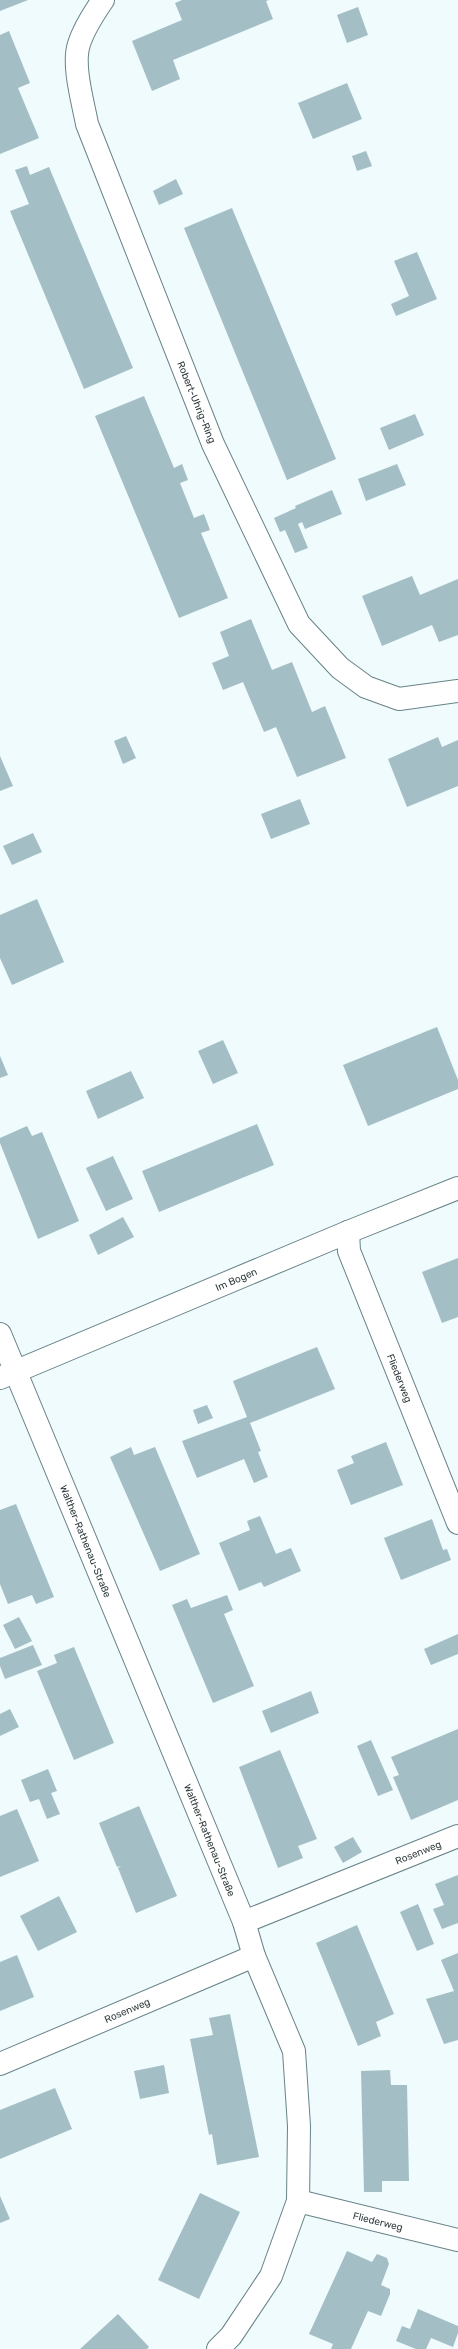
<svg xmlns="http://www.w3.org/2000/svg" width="458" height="2349" font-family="Rubik,sans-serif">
<rect width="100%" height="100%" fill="#effbfd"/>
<g fill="#a3bfc5">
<path d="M0 0H28L0 11Z"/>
<path d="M182 0H269L266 1 273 19 173 60 180 79 152 91 132 41 182 20 175 3Z"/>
<path d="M358 7 368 35 347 43 337 15Z"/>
<path d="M9 31 30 83 18 88 39 138 0 154V35Z"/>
<path d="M347 83 362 119 313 139 298 103Z"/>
<path d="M366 151 372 166 357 171 352 156Z"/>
<path d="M27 166 30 175 49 167 133 368 84 389 10 211 29 204 15 170Z"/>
<path d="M176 179 183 194 159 205 153 191Z"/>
<path d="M232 208 336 459 287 480 184 228Z"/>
<path d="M417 252 437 299 396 316 391 304 409 296 394 261Z"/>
<path d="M144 396 174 468 182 464 188 480 180 483 194 518 204 514 210 530 201 533 228 598 179 618 95 416Z"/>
<path d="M415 414 424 435 389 450 380 428Z"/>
<path d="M397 464 406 485 366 501 358 479Z"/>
<path d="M332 490 342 514 305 529 302 522 298 524 308 548 295 553 285 530 280 532 274 518 296 508 295 506Z"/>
<path d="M412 576 420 595 458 579V635L439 642 432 625 382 646 362 596Z"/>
<path d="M251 619 272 670 292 662 312 712 325 706 346 758 297 777 276 727 264 732 243 682 223 690 212 663 229 656 220 632Z"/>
<path d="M126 736 136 758 123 764 114 741Z"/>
<path d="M438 737 442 747 458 740V786L407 807 388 759Z"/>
<path d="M0 756 13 786 0 791Z"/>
<path d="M300 799 310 824 271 839 261 814Z"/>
<path d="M33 833 42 852 12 865 3 846Z"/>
<path d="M37 899 64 962 12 985 0 958V915Z"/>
<path d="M437 1027 458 1080V1089L368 1126 343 1065Z"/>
<path d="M223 1040 238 1073 213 1084 198 1051Z"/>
<path d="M0 1056 8 1075 0 1078Z"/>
<path d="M131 1071 144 1098 98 1119 86 1091Z"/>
<path d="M257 1124 274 1165 159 1212 142 1171Z"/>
<path d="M27 1126 32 1136 42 1132 79 1221 38 1239 0 1143V1138Z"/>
<path d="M113 1156 133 1199 106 1211 86 1168Z"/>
<path d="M123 1217 134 1237 98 1255 89 1235Z"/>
<path d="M458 1258V1317L442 1323 422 1272Z"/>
<path d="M317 1347 335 1389 250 1423 261 1451 258 1452 268 1477 254 1483 244 1459 197 1478 182 1441 247 1417 233 1381Z"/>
<path d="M207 1405 213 1418 198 1424 193 1410Z"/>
<path d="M386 1442 403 1485 351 1505 337 1470 354 1463 351 1456Z"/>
<path d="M131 1447 134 1455 155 1447 200 1554 160 1571 110 1457Z"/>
<path d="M16 1504 54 1597 36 1604 32 1595 8 1604 0 1584V1510Z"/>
<path d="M260 1516 276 1554 291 1548 301 1571 264 1587 261 1582 239 1591 219 1543 250 1530 247 1521Z"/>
<path d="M432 1519 443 1550 447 1549 451 1560 401 1580 384 1538Z"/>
<path d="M227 1595 233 1610 224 1614 254 1686 213 1703 172 1605 187 1599 191 1608Z"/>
<path d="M19 1617 32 1641 15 1649 3 1625Z"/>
<path d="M458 1634V1654L431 1665 424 1649Z"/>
<path d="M33 1645 42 1665 5 1679 0 1666V1658Z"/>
<path d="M74 1647 114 1743 74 1760 37 1671 57 1663 54 1655Z"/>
<path d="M311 1691 319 1713 271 1733 262 1711Z"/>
<path d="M10 1709 19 1727 0 1736V1714Z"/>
<path d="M458 1729V1800L411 1820 393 1777 399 1775 391 1757Z"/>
<path d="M371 1740 393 1790 378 1796 357 1746Z"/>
<path d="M280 1750 317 1839 298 1846 303 1858 278 1868 239 1767Z"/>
<path d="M48 1769 57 1791 51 1793 60 1814 47 1819 39 1799 30 1802 21 1780Z"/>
<path d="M139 1806 177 1896 136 1913 118 1868 121 1866 117 1867 99 1823Z"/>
<path d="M17 1809 39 1861 0 1877V1816Z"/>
<path d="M353 1837 362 1852 343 1863 334 1847Z"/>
<path d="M458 1875V1923L442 1929 433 1909 444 1905 435 1884Z"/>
<path d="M59 1896 77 1932 38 1951 20 1916Z"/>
<path d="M418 1904 434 1944 417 1951 400 1912Z"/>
<path d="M357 1925 394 2014 376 2022 381 2036 358 2046 316 1943Z"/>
<path d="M458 1953V2040L444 2044 426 1999 454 1991 441 1960Z"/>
<path d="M17 1955 34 1997 0 2011V1962Z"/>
<path d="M230 2014 259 2157 217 2165 212 2134 209 2135 190 2039 213 2035 209 2018Z"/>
<path d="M164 2065 169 2093 140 2099 134 2071Z"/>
<path d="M390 2070 391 2085H407L409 2181H382V2192H364L361 2071Z"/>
<path d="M55 2088 72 2129 0 2159V2110Z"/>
<path d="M200 2193 240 2212 199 2299 158 2280Z"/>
<path d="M0 2196 10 2219 0 2223Z"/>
<path d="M347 2251 372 2262 377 2254 387 2258 389 2264 381 2285 390 2289V2294L381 2316 368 2311 351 2349H331L333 2344 309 2334Z"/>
<path d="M418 2309 458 2326V2333L453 2347 431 2338 426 2349H416L396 2341 402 2326 410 2329Z"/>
<path d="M118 2314 149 2347 147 2349H80Z"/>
</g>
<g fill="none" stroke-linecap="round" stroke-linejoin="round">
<g stroke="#688388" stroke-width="24">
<g id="street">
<path d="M103 0C94 13 84 28 79 44 72 65 83 102 87 124L213 444 299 624 340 668 366 687 399 699 458 691"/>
<path d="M348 1232 349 1251 458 1523"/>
<path d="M0 1334 244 1922 254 1956 294 2051 299 2126 298 2201 271 2276 231 2336 218 2349"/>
<path d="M0 1378 348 1232 458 1188"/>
<path d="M244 1922 458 1836"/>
<path d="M0 2064 254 1956"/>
<path d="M298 2201 458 2240"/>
</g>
</g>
<use href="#street" stroke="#fff" stroke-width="22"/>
</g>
<g text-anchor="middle" stroke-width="3.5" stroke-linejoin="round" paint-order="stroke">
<g font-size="10" fill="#303b3d" stroke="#fff">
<text transform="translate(197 402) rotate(68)" y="4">Robert-Uhrig-Ring</text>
<text transform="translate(236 1279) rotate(-23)" y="4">Im Bogen</text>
<text transform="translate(400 1378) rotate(68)" y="4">Fliederweg</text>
<text transform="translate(86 1541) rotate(68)" y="4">Walther-Rathenau-Straße</text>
<text transform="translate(210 1840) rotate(68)" y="4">Walther-Rathenau-Straße</text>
<text transform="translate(418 1852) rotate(-22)" y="4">Rosenweg</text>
<text transform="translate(127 2010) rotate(-23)" y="4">Rosenweg</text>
<text transform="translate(378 2221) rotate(14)" y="4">Fliederweg</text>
</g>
</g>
</svg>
